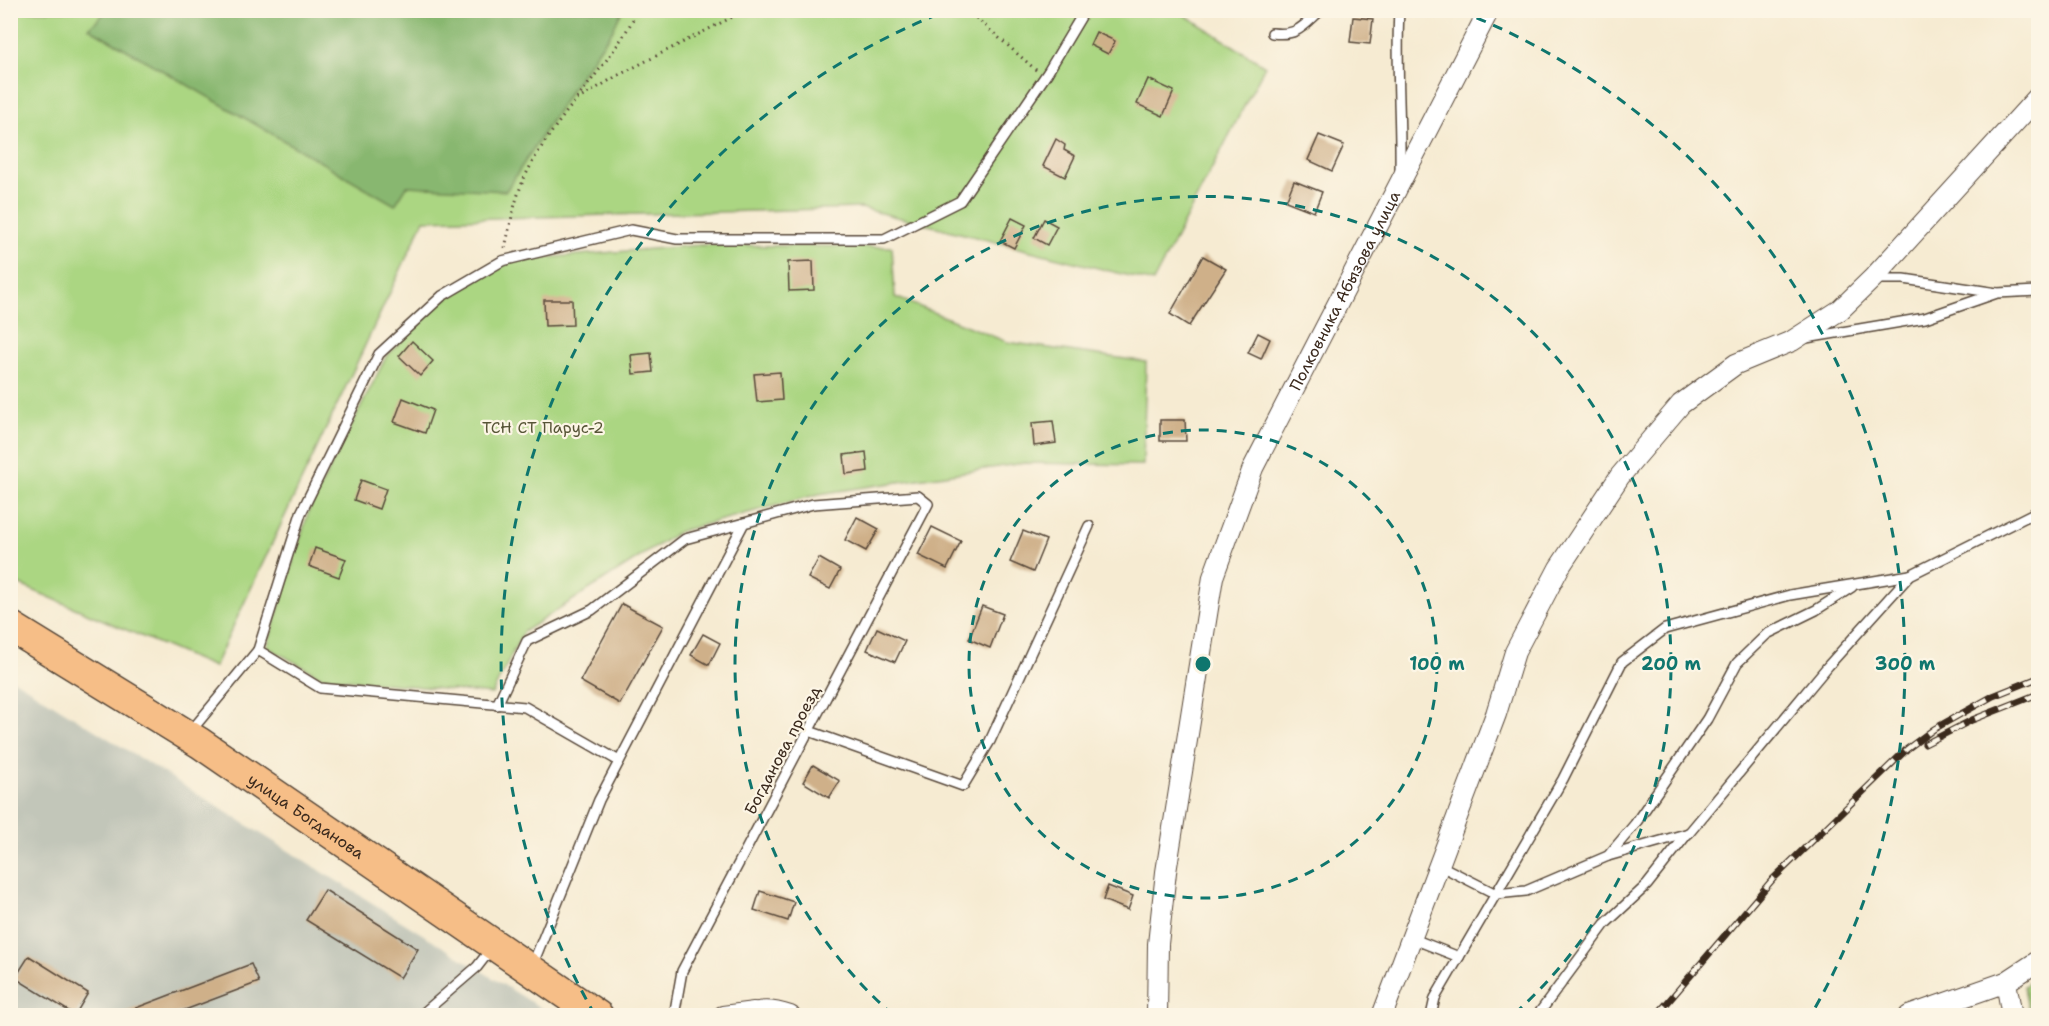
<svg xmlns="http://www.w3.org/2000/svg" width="2049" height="1026" font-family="'Shantell Sans',sans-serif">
<rect width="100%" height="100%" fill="#fcf5e5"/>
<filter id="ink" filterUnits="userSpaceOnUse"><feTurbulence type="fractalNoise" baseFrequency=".0167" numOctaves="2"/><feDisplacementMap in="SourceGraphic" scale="12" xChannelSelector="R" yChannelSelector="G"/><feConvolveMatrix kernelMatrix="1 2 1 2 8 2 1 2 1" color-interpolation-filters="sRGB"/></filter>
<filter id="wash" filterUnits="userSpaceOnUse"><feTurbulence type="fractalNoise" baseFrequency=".008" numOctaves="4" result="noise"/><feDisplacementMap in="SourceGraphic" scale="24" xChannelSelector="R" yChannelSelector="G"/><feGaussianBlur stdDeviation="1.35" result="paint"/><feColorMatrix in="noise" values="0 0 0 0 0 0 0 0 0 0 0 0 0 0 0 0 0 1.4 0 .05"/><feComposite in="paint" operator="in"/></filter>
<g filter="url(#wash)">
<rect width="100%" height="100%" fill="#f6ebd2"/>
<path fill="#c2c6b9" d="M11 678 552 1015H11Z"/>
<g fill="#abd682" stroke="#738050" stroke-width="1.5">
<path d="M1177 10 1265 66 1153 282 861 208 424 220 214 667 11 581 10 11Z"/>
<path d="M700 245 892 247 895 297 1007 342 1146 362 1143 465 1024 463 819 494 680 531 523 632 492 694 322 677 267 647 309 510 386 357 440 302 506 261Z"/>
<path d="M2038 977V1015H2029L2024 986Z"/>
</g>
<path fill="#88b770" stroke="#627047" stroke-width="1.5" d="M108 10H622V11L612 31 577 81 506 191 407 186 395 205 89 28Z"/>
<g id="blocks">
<g fill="#cfb089">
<path d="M1353 17 1373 19 1370 44 1350 42Z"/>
<path d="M1096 32 1115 41 1108 54 1090 45Z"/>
<path d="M1148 79 1174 91 1163 116 1137 104Z"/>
<path d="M1319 135 1344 145 1332 171 1308 160Z"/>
<path d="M1056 139 1065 145 1064 150 1075 156 1065 177 1043 166Z"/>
<path d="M1294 181 1322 192 1314 212 1286 201Z"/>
<path d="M1012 218 1026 225 1014 248 1000 241Z"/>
<path d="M1044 219 1057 226 1047 245 1034 238Z"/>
<path d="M1203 256 1226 269 1189 326 1170 314Z"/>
<path d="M813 261 814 290 789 291 788 262Z"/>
<path d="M544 300H572L573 325 545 326Z"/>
<path d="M1258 333 1270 339 1261 359 1248 353Z"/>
<path d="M412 341 433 361 420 376 399 356Z"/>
<path d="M651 353 653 372 633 374 631 355Z"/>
<path d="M780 372 782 400 757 402 754 374Z"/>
<path d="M403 398 433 410 425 433 394 422Z"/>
<path d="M1160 420H1185L1186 441H1160Z"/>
<path d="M1053 421 1056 443 1034 446 1032 423Z"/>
<path d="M866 452 868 471 846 474 844 455Z"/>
<path d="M361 480 386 489 379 509 354 500Z"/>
<path d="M857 517 879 529 866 551 845 540Z"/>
<path d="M932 527 961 541 947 569 918 555Z"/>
<path d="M1023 531 1046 540 1033 572 1010 562Z"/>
<path d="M315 548 346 559 339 577 309 566Z"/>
<path d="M819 558 840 570 830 589 808 578Z"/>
<path d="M622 604 663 626 620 704 580 681Z"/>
<path d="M982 606 1003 614 990 648 969 639Z"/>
<path d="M877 628 905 641 895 662 867 650Z"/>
<path d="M703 634 720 643 709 665 691 655Z"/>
<path d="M813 765 840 781 829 798 803 782Z"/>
<path d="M1108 886 1133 896 1128 910 1103 900Z"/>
<path d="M325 890 418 949 400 978 306 920Z"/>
<path d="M760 891 794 902 788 921 754 910Z"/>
<path d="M29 956 88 993 75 1015 15 978Z"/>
<path d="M251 964 259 982 169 1016H115Z"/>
</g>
</g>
</g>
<g filter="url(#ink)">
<use href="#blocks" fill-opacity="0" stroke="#574739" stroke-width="1.5"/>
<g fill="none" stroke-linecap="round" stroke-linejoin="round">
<g stroke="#574739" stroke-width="12">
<g id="service">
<path d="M1399 10C1396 65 1401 119 1400 173"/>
<path d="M1272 33C1298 36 1302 27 1321 10"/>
<path d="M1875 279H1904L1997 293 2038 291"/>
<path d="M1806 338 1925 318 1997 293"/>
<path d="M258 650 320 688 525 707 619 761"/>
<path d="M497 705 527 641 592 610 685 539 744 523"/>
<path d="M191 731 258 650 301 513 379 354 442 296 502 261 631 230 677 239H884L960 201 1048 72 1085 10"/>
<path d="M809 731 963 786 990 741 1089 526"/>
<path d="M1608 856 1689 833 1828 666 1910 575 2038 511"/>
<path d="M1439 865 1496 894 1526 891 1608 856 1635 824 1707 719 1737 663 1767 634 1816 610 1852 587"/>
<path d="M1411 938 1459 957 1435 998 1431 1016"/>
<path d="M1459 957 1563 779 1622 662 1665 629 1790 595 1910 575"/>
<path d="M532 966 599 800 744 523 813 504 918 496 928 504 682 971 674 1016"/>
<path d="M420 1016 477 967 491 949"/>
<path d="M1537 1016 1605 924 1647 885 1688 833"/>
</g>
</g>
<g stroke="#574739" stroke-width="22">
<g id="minor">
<path d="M2006 982 2012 1016"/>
<path d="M723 1016 754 1012"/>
<path d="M749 1016C760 1008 778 1012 790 1016"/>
<path id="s1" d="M1157 1016 1158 944 1166 872 1213 577 1253 468 1489 10"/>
<path d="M1382 1016 1496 714 1515 652 1559 568 1620 476 1681 404 1736 364 1792 341 1840 310 1873 278 2038 97"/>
<path d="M1909 1016 2006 982 2038 961"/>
</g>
</g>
<g stroke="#574739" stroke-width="33">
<g id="primary">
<path id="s2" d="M10 626 200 743 598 1016"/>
</g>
</g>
<g stroke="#574739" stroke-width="3" stroke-dasharray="1.5 4.5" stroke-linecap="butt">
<path d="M967 10 1036 70"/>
<path d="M1036 10 1070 15"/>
<path d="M577 100 615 77 746 10"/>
<path d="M505 248C510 226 514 202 523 181 550 120 607 72 638 10"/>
</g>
<use href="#service" stroke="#fff" stroke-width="9"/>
<use href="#minor" stroke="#fff" stroke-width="20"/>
<use href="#primary" stroke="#f6be87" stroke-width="30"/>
<g stroke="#3b2a1e" stroke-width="7">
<g id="rail">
<path d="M1925 744 1972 720 2038 694"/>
<path d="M1656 1016 1773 879 1907 749 1934 729 1993 696 2038 678"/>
</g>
</g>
<use href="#rail" stroke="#fcf5e5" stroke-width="4.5" stroke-dasharray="14" stroke-linecap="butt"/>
</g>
</g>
<g fill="none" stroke="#0f766e" stroke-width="3" stroke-dasharray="10 8">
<circle cx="1203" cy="664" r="234"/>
<path d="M893 1015A468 468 0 1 1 1513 1015"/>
<path d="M595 1015A702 702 0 0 1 946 11M1460 11A702 702 0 0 1 1811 1015"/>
</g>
<g text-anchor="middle" stroke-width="4.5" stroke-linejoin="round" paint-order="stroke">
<g font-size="16" fill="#3b2a1e" stroke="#fcf5e5">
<text dy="6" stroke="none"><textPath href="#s1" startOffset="759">Полковника Абызова улица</textPath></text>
<text transform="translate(782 750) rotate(-62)" y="6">Богданова проезд</text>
<text dy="6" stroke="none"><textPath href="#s2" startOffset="352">улица Богданова</textPath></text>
</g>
<g font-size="16" fill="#575537" stroke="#fcf5e5">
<text x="543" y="433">ТСН СТ Парус-2</text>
</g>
</g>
<circle cx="1203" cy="664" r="9" fill="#0f766e" stroke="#fcf5e5" stroke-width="3"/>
<g font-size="18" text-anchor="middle" font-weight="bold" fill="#0f766e" stroke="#fcf5e5" stroke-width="4.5" stroke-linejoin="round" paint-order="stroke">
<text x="1437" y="670">100 m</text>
<text x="1671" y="670">200 m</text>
<text x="1905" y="670">300 m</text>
</g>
<rect width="2049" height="1026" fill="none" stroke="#fcf5e5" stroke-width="36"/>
</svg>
